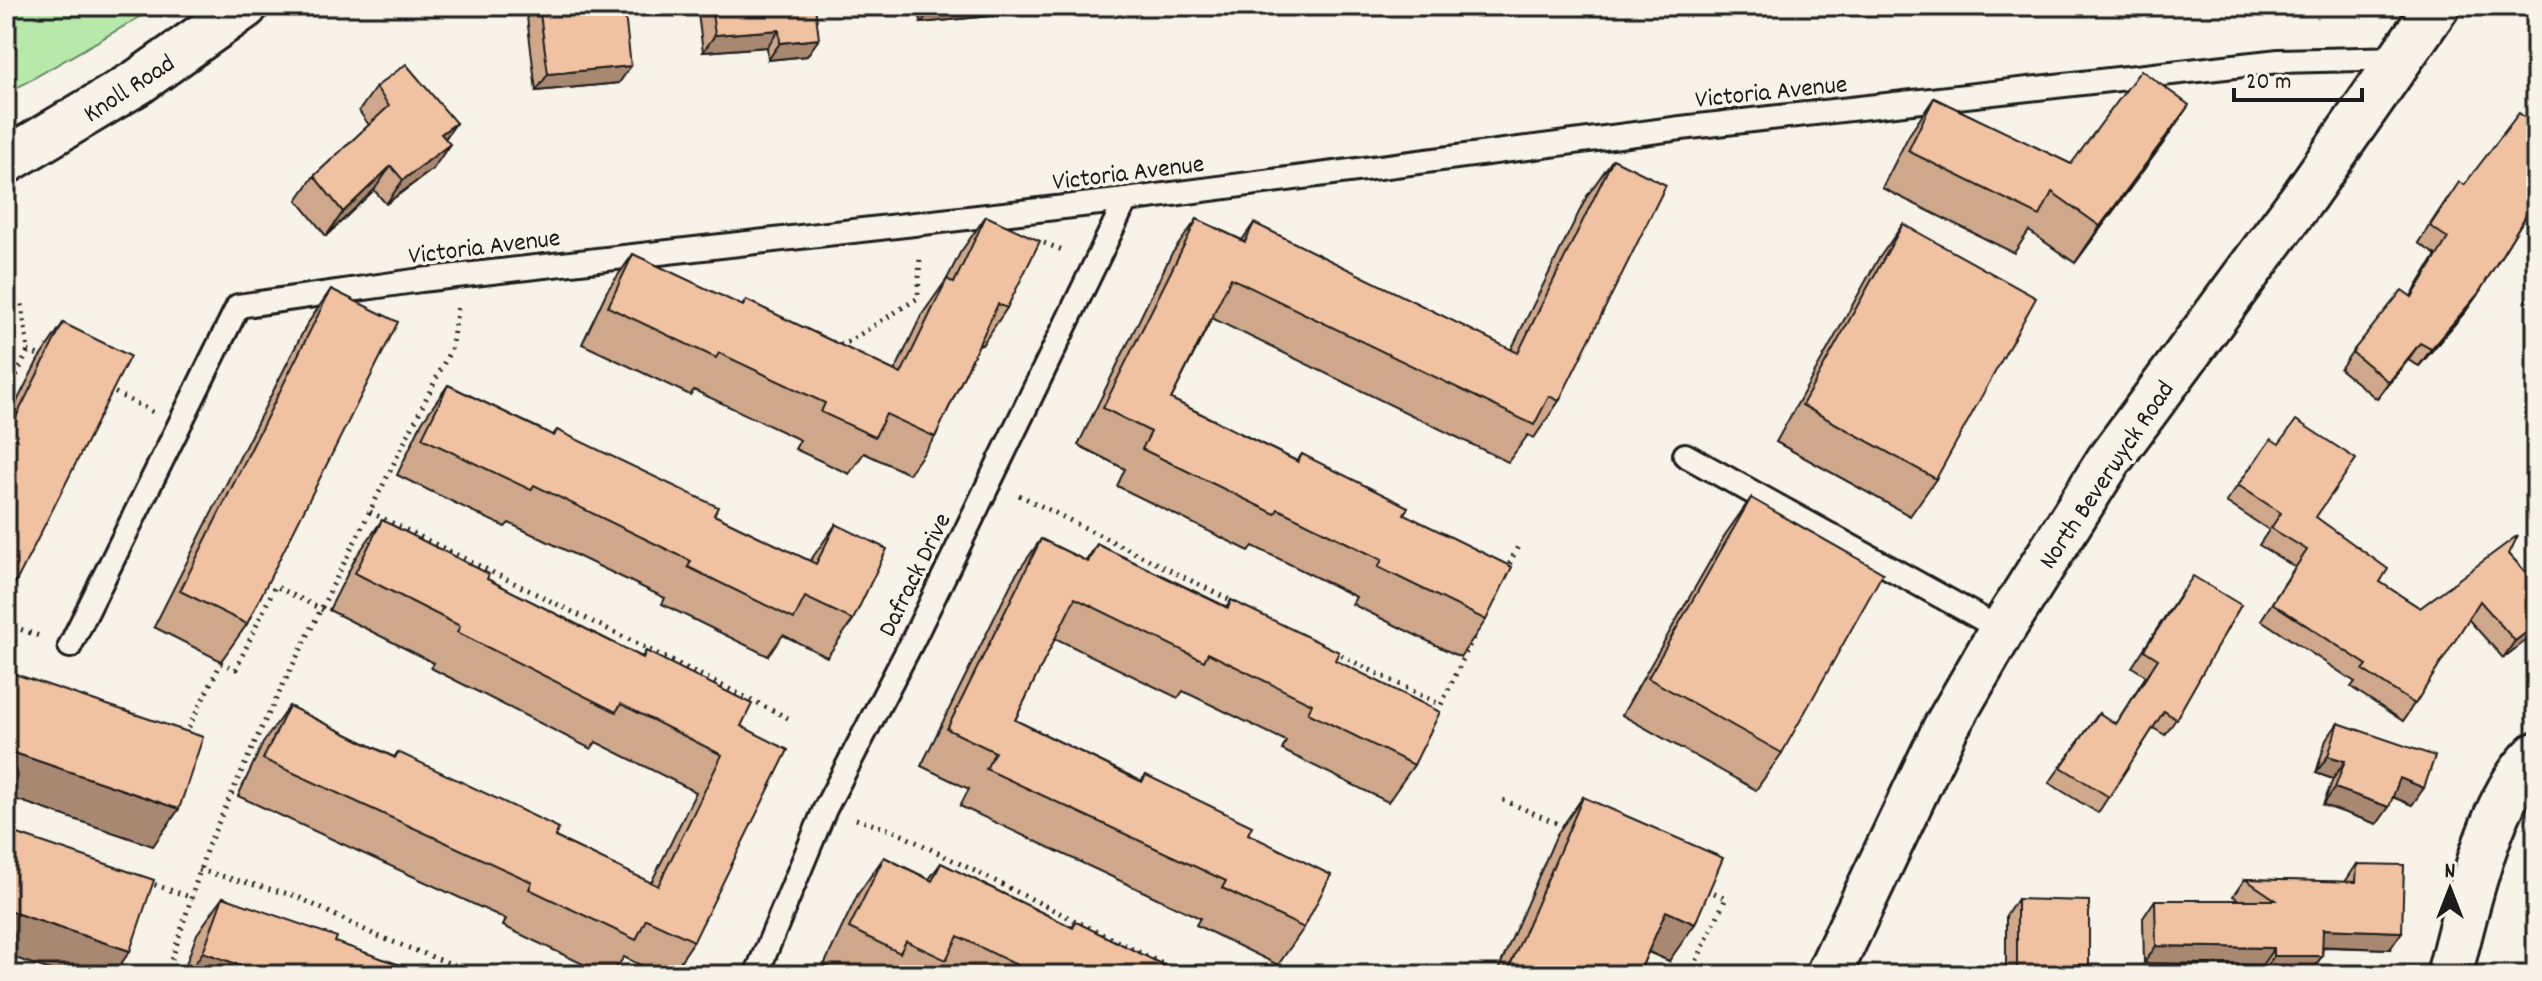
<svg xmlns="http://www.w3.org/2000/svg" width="2542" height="981" font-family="Dekko,sans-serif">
<rect width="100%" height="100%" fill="#f7f3e8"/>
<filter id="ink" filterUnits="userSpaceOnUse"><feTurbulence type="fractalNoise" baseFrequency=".0125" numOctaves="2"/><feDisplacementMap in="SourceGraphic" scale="16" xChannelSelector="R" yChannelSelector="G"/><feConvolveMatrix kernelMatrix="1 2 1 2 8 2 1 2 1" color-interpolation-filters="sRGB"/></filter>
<g filter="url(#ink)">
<path fill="#b6e9aa" stroke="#698263" stroke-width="2" d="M6 6H159L6 94Z"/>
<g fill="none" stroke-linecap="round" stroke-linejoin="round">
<g stroke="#1c1c1c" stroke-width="28">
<g id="lane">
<path d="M1685 455 2002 630"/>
<path d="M70 646 238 306 421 280 1126 200 1681 128 2279 61 2401 58"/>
<path d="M756 975 825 809 913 640 1126 200"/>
</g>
</g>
<g stroke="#1c1c1c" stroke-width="50">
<path id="street" d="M2449 975C2466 912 2488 800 2536 755"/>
</g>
<g stroke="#1c1c1c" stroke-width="50">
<g id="secondary">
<path d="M6 161 138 82 245 6"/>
<path d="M1828 975 1945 729 2002 630 2109 460 2305 195 2437 6"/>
</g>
</g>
<g stroke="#1c1c1c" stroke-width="5" stroke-dasharray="2 6" stroke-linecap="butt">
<path d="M1044 243 1065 251"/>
<path d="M832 342 843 345 918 298 920 256"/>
<path d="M28 351 46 358"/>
<path d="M108 389 153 412"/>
<path d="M6 397 28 351 22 304"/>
<path d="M1019 495 1236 603"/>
<path d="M370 512 790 719"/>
<path d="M1506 571 1519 544"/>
<path d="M6 624 39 636"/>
<path d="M1334 652 1441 705 1475 634"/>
<path d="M185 735 221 663 236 669 275 586 323 610"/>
<path d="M1503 800 1568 828"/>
<path d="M856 819 894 831 1185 975"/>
<path d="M199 870 296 896 375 935 480 975"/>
<path d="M147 882 193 898"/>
<path d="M167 975 207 848 260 731 451 349 458 306"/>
<path d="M1690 975 1726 898 1705 889"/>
</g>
<use href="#lane" stroke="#f7f3e8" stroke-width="22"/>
<use href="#street" stroke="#f7f3e8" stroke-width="44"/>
<use href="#secondary" stroke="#f7f3e8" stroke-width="44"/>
</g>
<g fill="#cfa78a" stroke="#1c1c1c" stroke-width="2">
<path d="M535 6H624L619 83 536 91 527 17Z"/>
<path d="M697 6H815L807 56 768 60 767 47 703 52Z"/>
<path d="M919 6H1005L999 15 921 23Z"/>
<path d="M376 87 456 123 445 139 433 169 386 204 374 190 326 236 297 200 314 176 369 125 359 111Z"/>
<path d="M1934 98 2071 164 2164 142 2075 263 2029 231 2014 253 1882 188 1909 135Z"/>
<path d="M2536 126V209L2532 206 2478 294 2466 311 2419 366 2408 360 2377 399 2340 369 2352 352 2411 296 2436 255 2418 243 2447 199Z"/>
<path d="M1613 159 1559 401 1534 438 1528 435 1508 462 1212 318 1171 399 1297 461 1302 454 1404 514 1486 620 1460 657 1352 604 1356 597 1253 546 1249 551 1117 486 1125 469 1078 445 1171 255 1197 219 1242 240 1254 223 1511 350 1587 196Z"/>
<path d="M986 216 1007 308 982 345 979 344 935 437 909 474 864 453 849 474 795 449 800 440 694 390 690 395 582 344 607 291 633 254 742 306 746 300 895 371 921 316 947 279 960 253Z"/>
<path d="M1903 224 1936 479 1910 516 1776 442 1877 261Z"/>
<path d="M331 289 247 624 221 661 154 627 306 326Z"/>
<path d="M63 323 16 582 6 597V423L38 360Z"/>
<path d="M448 385 553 435 557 430 714 515 810 561 836 524 853 620 827 657 783 635 768 656 662 604 665 598 509 523 505 527 397 475 422 422Z"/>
<path d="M2271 439 2316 517 2380 582 2420 608 2509 554 2530 577 2536 572V639L2533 635 2503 658 2468 619 2403 721 2351 687 2355 682 2261 620 2295 567 2259 545 2269 530 2226 502Z"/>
<path d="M1751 498 1782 753 1756 790 1622 715 1725 535Z"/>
<path d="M382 520 487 579 642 657 646 651 741 726 694 941 671 975H661L624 957 611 975H606L503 926 506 919 238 796 263 743 289 706 394 757 398 752 555 837 651 883 696 792 596 742 591 749 431 668 434 663 329 610 356 557Z"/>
<path d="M1041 539 1086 561 1097 544 1227 607 1231 600 1335 660 1414 765 1388 802 1282 750 1286 741 1183 691 1178 698 1055 638 1015 720 1141 781 1146 775 1248 834 1304 928 1278 965 1196 925 1200 918 960 806 969 789 921 766 1015 576Z"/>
<path d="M2181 592 2176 719 2165 735 2153 728 2098 813 2049 783 2099 713 2115 724 2146 676 2132 667Z"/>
<path d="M2338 723 2412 805 2393 797 2377 824 2323 805 2333 779 2316 773 2326 740Z"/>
<path d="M1583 797 1669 961 1648 952 1638 975H1496L1557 834Z"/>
<path d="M884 857 929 879 941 863 1072 927 1076 922 1182 975H844L824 965 858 894Z"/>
<path d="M2357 864 2390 949 2323 947 2322 956 2310 973H2262V965L2144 963 2143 918 2155 900H2239L2233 896 2245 879 2345 882Z"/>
<path d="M223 897 335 942 428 975H182L197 934Z"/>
<path d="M2017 899 2082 975H2006V916Z"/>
</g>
<g fill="#a98871" stroke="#1c1c1c" stroke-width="2">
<path d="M933 6H1005L999 15 921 23Z"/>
<path d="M779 30 767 47 703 52 715 35Z"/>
<path d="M819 39 807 56 768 60 780 43Z"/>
<path d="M631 66 619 83 536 91 548 74Z"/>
<path d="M2189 105 2164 142 2075 263 2100 226Z"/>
<path d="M456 123 439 147 441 134Z"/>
<path d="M450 144 433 169 386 204 403 180Z"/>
<path d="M391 166 374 190 326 236 343 212Z"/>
<path d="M2478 294 2466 311 2419 366 2431 349Z"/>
<path d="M2420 343 2408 360 2377 399 2389 382Z"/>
<path d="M2536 625V631L2533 635 2503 658 2515 641Z"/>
<path d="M6 750 179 809 153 846 6 796Z"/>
<path d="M2328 756 2345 761 2333 779 2316 773Z"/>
<path d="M2400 778 2424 788 2412 805 2388 795Z"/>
<path d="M2335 788 2389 807 2377 824 2323 805Z"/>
<path d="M6 910 130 951 113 975H65L6 955Z"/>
<path d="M1666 911 1695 924 1669 961 1640 948Z"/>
<path d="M2323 929 2402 932 2390 949 2311 946Z"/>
<path d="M2156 946 2274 948 2262 965 2144 963Z"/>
<path d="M203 952 268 975H187Z"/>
<path d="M2274 956H2322L2310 973H2262Z"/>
<path d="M2067 965H2089L2082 975H2056L2059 971Z"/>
</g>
<g fill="#f1c2a1" stroke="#1c1c1c" stroke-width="2">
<path d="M539 6H624L631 66 548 74Z"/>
<path d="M711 6H815L819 39 780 43 779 30 715 35Z"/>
<path d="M406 64 456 123 441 134 450 144 403 180 391 166 343 212 314 176 389 106 376 87Z"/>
<path d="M2141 70 2189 105 2100 226 2052 192 2040 216 1908 151 1934 98 2071 164Z"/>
<path d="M2519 113 2536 126V199L2478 294 2431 349 2420 343 2389 382 2352 352 2402 290 2412 297 2448 238 2430 226 2459 182 2464 185Z"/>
<path d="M1613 159 1666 185 1559 401 1549 396 1534 425 1231 278 1171 399 1298 462 1302 454 1408 507 1404 514 1512 567 1486 620 1378 567 1382 560 1278 509 1275 514 1142 449 1151 432 1103 408 1197 219 1245 242 1254 223 1518 353Z"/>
<path d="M986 216 1040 241 1007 308 998 304 935 437 886 414 875 437 821 412 825 403 719 353 716 358 608 307 633 254 743 306 746 300 901 374 947 279 954 283Z"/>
<path d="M1903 224 2036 298 1936 479 1802 405Z"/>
<path d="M331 289 398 322 247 624 180 591Z"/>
<path d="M63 323 130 356 16 582 6 577V437Z"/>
<path d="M448 385 554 436 557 430 718 507 714 515 816 564 836 524 887 549 853 620 805 597 794 619 688 567 691 561 534 485 531 490 422 438Z"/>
<path d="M2296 420 2356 459 2316 517 2388 569 2380 582 2420 608 2518 535 2509 554 2530 577 2536 572V625L2515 641 2480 601 2415 704 2363 670 2367 665 2272 603 2307 550 2271 528 2281 513 2238 485 2271 439 2279 444Z"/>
<path d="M1751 498 1883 573 1782 753 1648 678Z"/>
<path d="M382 520 489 574 487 579 643 658 646 651 752 704 741 726 788 750 694 941 646 919 636 940 529 889 532 882 263 759 289 706 395 758 398 752 559 828 555 837 658 886 722 755 621 704 616 712 457 632 460 626 355 573Z"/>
<path d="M1041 539 1088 562 1097 544 1228 608 1231 600 1339 652 1335 660 1440 712 1414 765 1308 713 1312 704 1208 653 1204 661 1075 598 1015 720 1142 782 1146 775 1252 826 1248 834 1331 875 1304 928 1222 888 1226 881 986 769 995 752 947 729Z"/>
<path d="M2193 576 2241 605 2176 719 2164 711 2109 797 2061 767 2099 713 2116 724 2158 659 2144 650Z"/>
<path d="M6 671 203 737 179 809 6 750Z"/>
<path d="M2338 723 2435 756 2424 788 2400 778 2389 807 2335 788 2345 761 2328 756Z"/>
<path d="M1583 797 1723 858 1695 924 1666 911 1638 975H1506Z"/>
<path d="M6 830 154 880 130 951 6 910Z"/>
<path d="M884 857 932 881 941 863 1073 928 1076 922 1182 974V975H1053L1051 974 1050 975H1037L958 936 946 960 906 941 900 953 849 928Z"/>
<path d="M2357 864 2404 865 2402 932 2323 929 2322 956H2274V948L2156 946 2155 900H2276L2245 879 2356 882Z"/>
<path d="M223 897 337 937 335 942 428 975H268L203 952Z"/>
<path d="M2017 899 2089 901V965H2067V971H2059L2058 975H2017Z"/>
</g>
</g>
<g text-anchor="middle" stroke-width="7" stroke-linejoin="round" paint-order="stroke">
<g font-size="26" fill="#1c1c1c" stroke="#f7f3e8">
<text transform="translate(128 87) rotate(-33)" y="9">Knoll Road</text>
<text transform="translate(1771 90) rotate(-6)" y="9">Victoria Avenue</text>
<text transform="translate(1128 171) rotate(-7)" y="9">Victoria Avenue</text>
<text transform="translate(484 245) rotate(-7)" y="9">Victoria Avenue</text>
<text transform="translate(2105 474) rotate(-56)" y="9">North Beverwyck Road</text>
<text transform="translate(913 574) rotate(-64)" y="9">Dafrack Drive</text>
</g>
</g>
<rect width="2542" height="981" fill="none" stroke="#f7f3e8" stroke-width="32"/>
<rect x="16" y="16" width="2510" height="949" fill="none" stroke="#1c1c1c" stroke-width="3" filter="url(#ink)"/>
<g transform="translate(2450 889)" stroke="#f7f3e8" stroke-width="6" paint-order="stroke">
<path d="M0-6L14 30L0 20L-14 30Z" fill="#1c1c1c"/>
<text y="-12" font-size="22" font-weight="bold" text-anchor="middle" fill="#1c1c1c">N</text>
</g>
<path d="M2234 88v12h128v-12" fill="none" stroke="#1c1c1c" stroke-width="4"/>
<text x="2246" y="88" font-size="24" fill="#1c1c1c" stroke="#f7f3e8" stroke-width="6" paint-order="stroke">20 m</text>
</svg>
